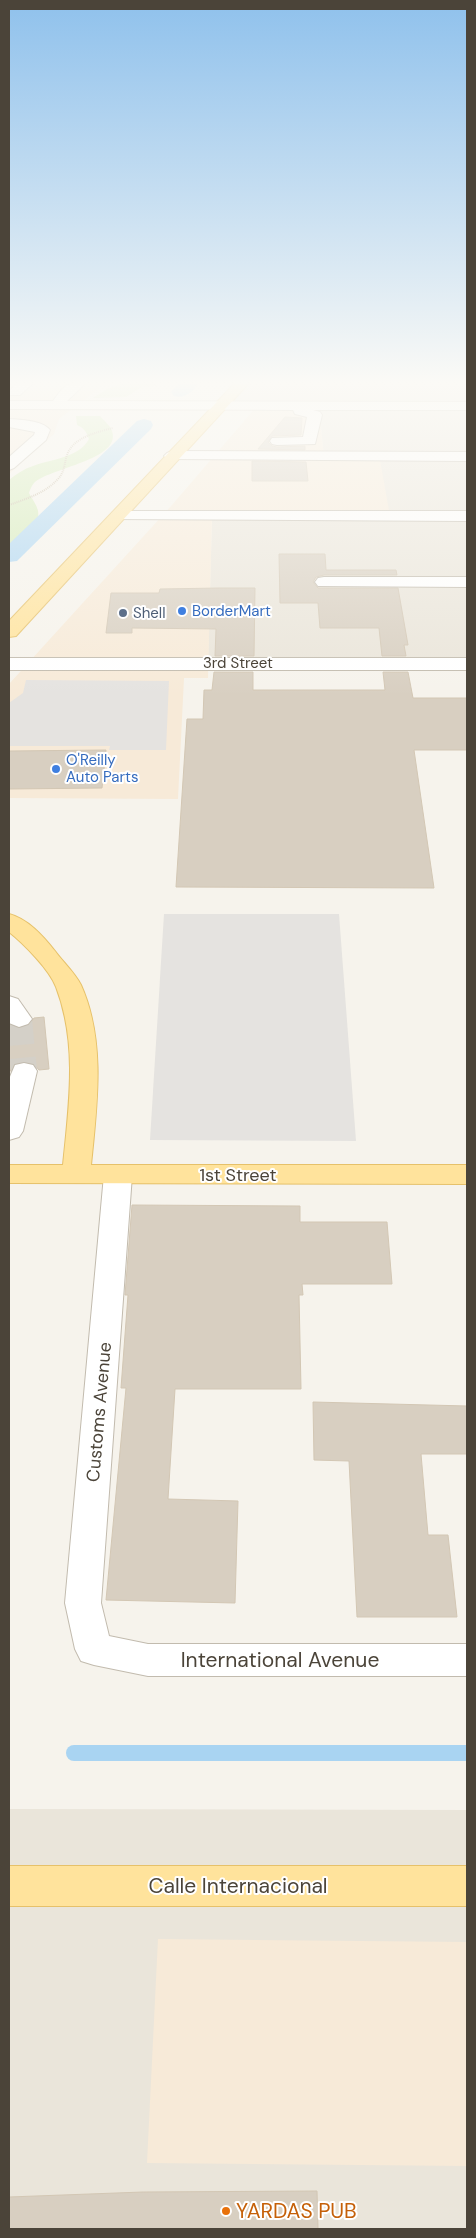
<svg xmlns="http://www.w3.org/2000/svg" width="476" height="2238" font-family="'DM Sans',sans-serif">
<rect width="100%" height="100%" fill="#f6f3ec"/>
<g fill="#eae5da">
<path d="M241 383H467V663H208L212 516 324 459 319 406H219Z"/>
<path d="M9 1809 467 1810V2229H9Z"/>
</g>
<g fill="#f7ead8">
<path d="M9 383H106L59 419 54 434 9 474Z"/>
<path d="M257 406H319L324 459 380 460 390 516H212L208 678H184L178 799 9 798V684L172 505Z"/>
<path d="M158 1939 467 1942V2166L147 2163Z"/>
</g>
<g fill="#d2eab5">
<path d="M123 383H156V386L142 387 126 397 93 398 107 389Z"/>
<path d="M76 416H100C104 421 110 425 112 431 122 460 49 468 34 483 32 485 30 490 29 493 32 499 37 505 38 511 41 527 20 540 9 547V480C16 474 24 469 33 466 51 459 79 458 89 439 86 431 84 428 77 425Z"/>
</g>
<g fill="#e5e3e0">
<path d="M26 680 169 681 166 750H109L110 746H9V703L23 693Z"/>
<path d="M164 914H339L356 1141 150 1140Z"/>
</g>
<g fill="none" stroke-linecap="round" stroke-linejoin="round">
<path stroke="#a9d4f2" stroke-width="16" d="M74 1753H467"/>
<g fill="#a9d4f2" fill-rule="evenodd">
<path d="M180 383H199C192 392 185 399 174 396L171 392Z"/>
<path d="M144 419 151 421 153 425 151 429 17 561 9 562V544L137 421Z"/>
</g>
</g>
<g fill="#d8cfc1" stroke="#d3c7b4">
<path d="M285 417 302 418 301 435 272 436 268 442 272 446 277 447 305 446V450L258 449Z"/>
<path d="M252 461 306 462 308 481H252Z"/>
<path d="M279 554H325L326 570H396L397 575H324L316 577 313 582 318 588H398L408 645H404L406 656H382L379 628H320L318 603H280Z"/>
<path d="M219 588H255L254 656H215L216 629 132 628V633H106L111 593H159L160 589Z"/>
<path d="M214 672H253V690H385L383 672H408L413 698H467V750H414L434 888 176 887 187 719H203L204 690H212Z"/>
<path d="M106 750 102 788 9 789V751Z"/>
<path d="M44 1017 49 1069 39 1070 33 1063 24 1061 15 1063 9 1073V1025L20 1029 29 1025 34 1018Z"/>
<path d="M132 1205 300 1206V1222H387L392 1284H302L303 1295H299L301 1389H175L168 1499 238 1501 235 1603 106 1600 126 1388H121L128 1295H125Z"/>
<path d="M313 1402 467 1406V1454H421L428 1535H448L457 1617H357L349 1461 314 1460Z"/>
<path d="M317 2191 318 2229H9V2197L143 2192Z"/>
</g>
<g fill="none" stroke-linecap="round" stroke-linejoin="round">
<path stroke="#d4d0c8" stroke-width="26" stroke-dasharray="26 13" stroke-linecap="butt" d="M19 1019 24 1071"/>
<g stroke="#c2bbae" stroke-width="2">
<g id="minor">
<path d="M18 383H33L20 395H10L9 391Z"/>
<path d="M71 383H86L67 401 467 402V410H313L320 412 322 415 315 444 277 445 272 444 270 441 272 438 303 437 307 417 295 414 293 410 9 409V401H53L62 389Z"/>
<path d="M9 419C21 420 42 420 50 430L46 440 14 468 9 470V457L34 435 35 432 9 427Z"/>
<path d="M172 451 467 452V461L167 459 164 456 167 453Z"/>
<path d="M118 511H467V521L112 519 110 516 112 513Z"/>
<path d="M324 577H467V587L318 586 315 582 318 578Z"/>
<rect x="9" y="658" width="458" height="12"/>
<path d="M9 996 18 999 32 1019 28 1024 19 1027 9 1023Z"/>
<path d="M24 1063 33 1065 37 1071 23 1131 19 1137 9 1140V1079L15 1065Z"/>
<path d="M118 1165 128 1168 132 1175 101 1603 109 1636 148 1644H467V1676H148L94 1665 81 1661 75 1649 65 1603 104 1175 108 1168Z"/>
</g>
</g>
<g stroke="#e6c16a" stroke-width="2">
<g id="major">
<path d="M235 383H249L16 636 9 637V621Z"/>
<path d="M9 914C28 919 43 936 55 951 63 962 75 973 81 985 106 1041 97 1105 91 1165H467V1184L9 1183V1165H63C69 1105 78 1044 56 987 50 970 23 943 9 932Z"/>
<rect x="9" y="1866" width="458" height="40"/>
</g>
</g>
<path stroke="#c4b79f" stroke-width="2" stroke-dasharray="1 1" stroke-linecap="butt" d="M9 505C26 499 45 493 57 480 65 472 64 464 67 455 73 437 98 432 113 428"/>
<use href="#minor" fill="#fff" fill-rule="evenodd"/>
<use href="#major" fill="#ffe39c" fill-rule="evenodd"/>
</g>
<linearGradient id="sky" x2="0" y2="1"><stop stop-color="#8fc1ec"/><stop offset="0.55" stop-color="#fbfaf6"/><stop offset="1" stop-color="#fbfaf6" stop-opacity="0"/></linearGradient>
<rect width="476" height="696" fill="url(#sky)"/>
<g fill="#3f7fe0" stroke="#fff" stroke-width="2">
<circle cx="182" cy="611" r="5"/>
<circle cx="56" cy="769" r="5"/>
</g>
<circle fill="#5c6f8a" stroke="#fff" stroke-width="2" cx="123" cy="613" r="5"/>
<circle fill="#e8710a" stroke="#fff" stroke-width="2" cx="226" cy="2211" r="5"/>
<g text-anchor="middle" stroke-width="4" stroke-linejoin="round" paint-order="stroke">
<g font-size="15" fill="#366cbe" stroke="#fff" text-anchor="start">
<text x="192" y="616">BorderMart</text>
<text x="66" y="765">O'Reilly<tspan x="66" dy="17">Auto Parts</tspan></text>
</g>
<g font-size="15" fill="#4e5e75" stroke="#fff" text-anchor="start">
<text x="133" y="618">Shell</text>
</g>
<g font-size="15" fill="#4b4439" stroke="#fff">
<text x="238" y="668">3rd Street</text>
</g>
<g font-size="18" fill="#4b4439" stroke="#fff">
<text x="238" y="1181">1st Street</text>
<text transform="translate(99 1412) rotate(-85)" y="6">Customs Avenue</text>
</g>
<g font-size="21" fill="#4b4439" stroke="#fff">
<text x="280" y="1667">International Avenue</text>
<text x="238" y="1893">Calle Internacional</text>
</g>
<g font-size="21" fill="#c56008" stroke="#fff" text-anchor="start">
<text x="236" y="2218">YARDAS PUB</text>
</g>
</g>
<rect width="476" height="2238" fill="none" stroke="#4b4439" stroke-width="20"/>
</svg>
